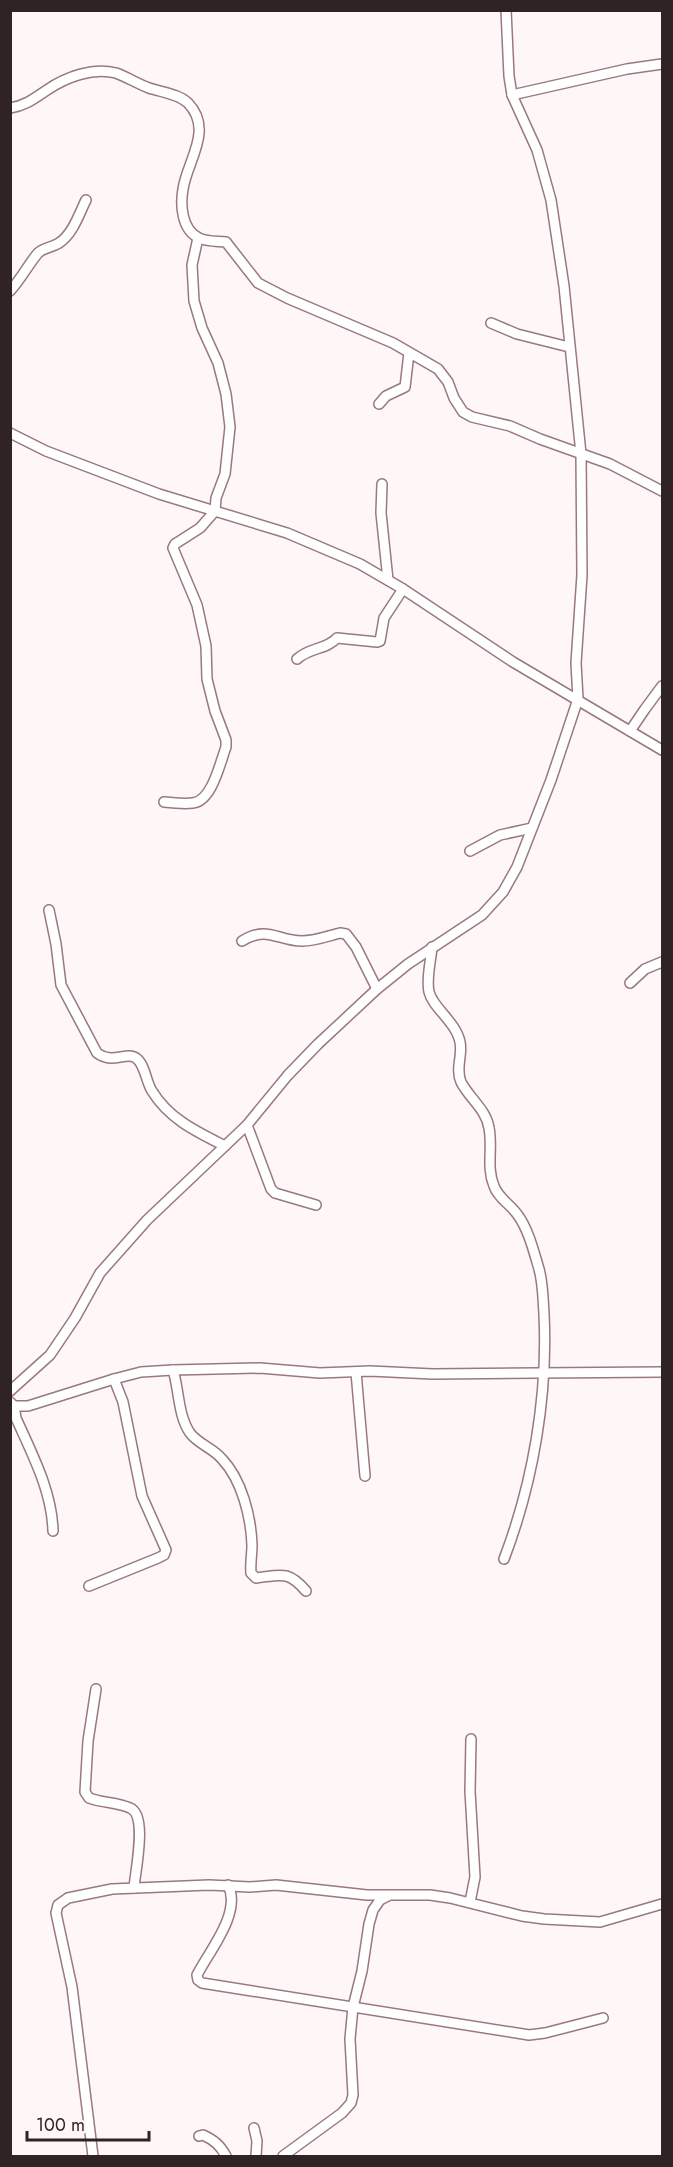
<svg xmlns="http://www.w3.org/2000/svg" width="673" height="2167" font-family="Jost,sans-serif">
<rect width="100%" height="100%" fill="#fef6f7"/>
<g fill="none" stroke-linecap="round" stroke-linejoin="round">
<g stroke="#99797d" stroke-width="12">
<g id="minor">
<path d="M512 95 627 69 662 64"/>
<path d="M10 108C25 106 35 98 47 90 66 77 93 67 116 73 127 77 138 84 149 88 161 92 179 94 188 103 214 130 187 161 183 189 180 206 182 230 199 238 207 242 218 241 226 242L258 283 287 298 393 343 438 369 448 382 454 398 463 412 472 417 510 426 540 439 610 464 662 491"/>
<path d="M10 291C21 279 28 265 38 253 43 248 53 247 59 243 73 234 79 214 86 200"/>
<path d="M491 323 517 334 569 347"/>
<path d="M379 404 386 396 405 387 409 353"/>
<path d="M10 433 46 451 159 494 287 533 360 564 403 589 513 662 662 750"/>
<path d="M382 484 381 513 388 580"/>
<path d="M297 659C310 647 326 650 337 638L377 642 380 641 384 618 403 589"/>
<path d="M630 731 645 709 662 686"/>
<path d="M164 802C173 803 184 804 193 803 212 801 220 763 226 747V740L215 711 207 679 206 646 197 605 173 548 175 544 200 528 215 511 216 498 225 474 230 427 226 394 218 363 202 328 194 301 192 265 198 238"/>
<path d="M470 851 500 835 532 828"/>
<path d="M49 910 56 944 61 985 97 1053C113 1065 126 1051 136 1058 145 1064 146 1082 152 1091 169 1119 197 1132 225 1146"/>
<path d="M242 941C268 925 277 941 302 941 315 941 328 936 340 933L346 934 356 947 377 989"/>
<path d="M432 947C431 960 426 979 429 992 433 1008 456 1022 460 1042 463 1056 455 1068 461 1082 469 1098 486 1109 489 1128 493 1148 486 1167 494 1186 498 1198 510 1204 517 1214 528 1228 534 1252 539 1269 543 1283 543 1299 544 1314 548 1396 533 1483 504 1559"/>
<path d="M630 983 645 969 662 962"/>
<path d="M247 1125 271 1189 275 1193 316 1205"/>
<path d="M173 1370C179 1389 178 1416 190 1433 198 1444 213 1448 222 1459 242 1480 251 1517 252 1545 252 1555 250 1564 251 1573L256 1578C281 1575 288 1570 306 1591"/>
<path d="M356 1372 365 1476"/>
<path d="M10 1391 50 1355 75 1318 100 1273 147 1220 247 1125 288 1075 318 1044 377 989 408 964 482 915 503 892 517 867 551 780 578 699 576 663 582 575 581 454 564 286 551 200 537 150 512 95 509 76 506 10"/>
<path d="M10 1402 14 1406H28L114 1379 141 1372 173 1370 260 1368 320 1373 370 1371 433 1374 662 1372"/>
<path d="M14 1406 16 1418C32 1454 52 1491 53 1531"/>
<path d="M89 1586 158 1558 164 1555 166 1550 142 1496 123 1402 114 1379"/>
<path d="M96 1689 88 1741 85 1792 89 1798C102 1803 117 1802 130 1808 148 1815 135 1872 134 1888"/>
<path d="M228 1885C242 1913 209 1951 197 1975L198 1980 202 1983 529 2035 545 2033 603 2018"/>
<path d="M470 1902 475 1877 470 1791 471 1739"/>
<path d="M254 2128 257 2141 256 2156"/>
<path d="M199 2136 203 2135C214 2140 220 2145 226 2156"/>
<path d="M93 2156 72 1987 56 1913 58 1905 68 1898 112 1889 209 1885 250 1887 276 1885 367 1895H430L450 1898 522 1916 544 1919 600 1922 662 1904"/>
<path d="M283 2156 342 2113 351 2103 353 2095 350 2039 353 2007 362 1971 369 1924 373 1910 380 1900 388 1896"/>
</g>
</g>
<use href="#minor" stroke="#fff" stroke-width="9"/>
</g>
<rect width="673" height="2167" fill="none" stroke="#302325" stroke-width="24"/>
<path d="M27 2131v9h122v-9" fill="none" stroke="#302325" stroke-width="3"/>
<text x="36" y="2131" font-size="18" fill="#302325" stroke="#fef6f7" stroke-width="4.5" paint-order="stroke">100 m</text>
</svg>
